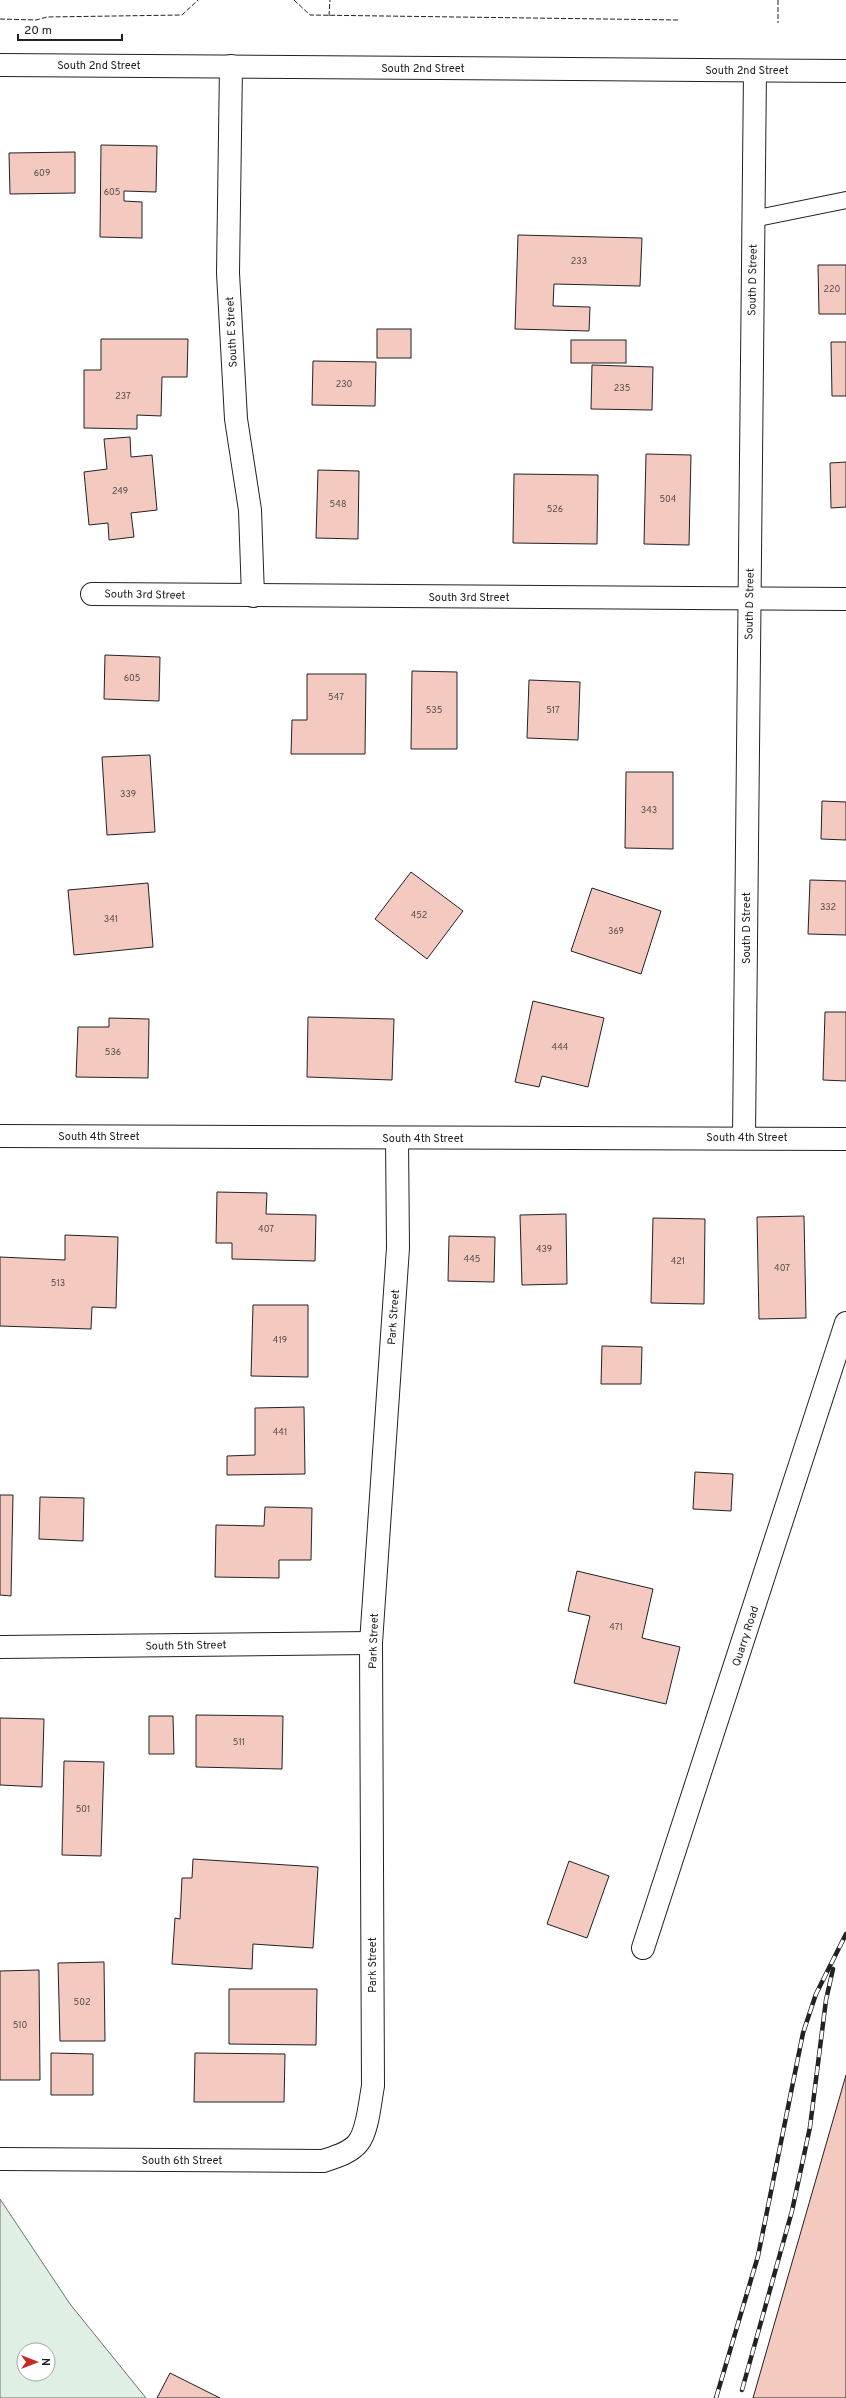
<svg xmlns="http://www.w3.org/2000/svg" width="846" height="2398" font-family="Overpass,sans-serif">
<rect width="100%" height="100%" fill="#fff"/>
<path fill="#e0efe3" stroke="#6f6f6f" fill-rule="evenodd" d="M0 2199 70 2304 146 2398H0ZM24 2350H48V2374H24Z"/>
<g fill="#f3c9c0" stroke="#222">
<path d="M101 145 157 146 156 192 124 191V201L142 202V238L100 237Z"/>
<path d="M75 152V193L10 194 9 153Z"/>
<path d="M518 235 642 238 640 286 554 284 553 306 590 307 589 331 515 329Z"/>
<path d="M818 265H846V314H819Z"/>
<rect x="377" y="329" width="34" height="29"/>
<path d="M101 339H188L187 377H162L161 416 137 415V429L84 428V370H101Z"/>
<rect x="571" y="340" width="55" height="23"/>
<path d="M831 342H846V396H832Z"/>
<path d="M313 361 376 362 375 406 312 405Z"/>
<path d="M592 365 653 367 652 410 591 409Z"/>
<path d="M130 437 131 457 152 455 157 510 131 513 134 537 109 540 108 523 89 525 84 472 107 469 104 439Z"/>
<path d="M646 454 691 455 689 545 644 544Z"/>
<path d="M846 462V507L831 508 830 463Z"/>
<path d="M318 470 359 471 358 539 316 538Z"/>
<path d="M514 474 598 475 597 544 513 543Z"/>
<path d="M105 655 160 657 159 701 104 699Z"/>
<path d="M412 671 457 672V749H411Z"/>
<path d="M307 674H366L365 754H291L292 720H307Z"/>
<path d="M529 680 580 682 578 740 527 738Z"/>
<path d="M150 755 155 832 107 835 102 757Z"/>
<path d="M626 772H673V849L625 848Z"/>
<path d="M822 801 846 802V840L821 839Z"/>
<path d="M411 872 463 911 427 959 375 919Z"/>
<path d="M810 880 846 881V935L808 934Z"/>
<path d="M148 883 153 947 74 955 68 890Z"/>
<path d="M592 888 661 911 641 974 571 951Z"/>
<path d="M533 1001 604 1018 588 1087 542 1076 539 1087 515 1082Z"/>
<path d="M825 1012H846V1081L823 1080Z"/>
<path d="M308 1017 394 1019 392 1080 307 1077Z"/>
<path d="M109 1018 149 1019 148 1078 76 1077 78 1027H109Z"/>
<path d="M217 1192 267 1193 266 1214 316 1215 315 1261 232 1259V1243H216Z"/>
<path d="M566 1214 567 1284 522 1285 520 1215Z"/>
<path d="M804 1216 806 1318 759 1319 757 1217Z"/>
<path d="M653 1218 705 1219 704 1304 651 1303Z"/>
<path d="M65 1235 118 1237 116 1308 92 1307 91 1329 0 1326V1257L65 1260Z"/>
<path d="M449 1236 495 1237 494 1282 448 1281Z"/>
<path d="M253 1305H308V1377L251 1376Z"/>
<path d="M602 1346 642 1347 641 1384H601Z"/>
<path d="M304 1407 305 1474 227 1475V1456L255 1455V1408Z"/>
<path d="M695 1472 733 1474 731 1511 693 1509Z"/>
<path d="M0 1495H13L11 1596 0 1595Z"/>
<path d="M40 1497 84 1498 83 1541 39 1539Z"/>
<path d="M265 1507 312 1508 311 1560H279V1578L215 1577 216 1525 264 1526Z"/>
<path d="M577 1571 653 1589 642 1638 680 1647 666 1704 574 1683 590 1616 568 1611Z"/>
<path d="M196 1715 283 1716 282 1769 196 1767Z"/>
<path d="M149 1716H173L174 1754H149Z"/>
<path d="M0 1718 44 1719 42 1787 0 1785Z"/>
<path d="M64 1761 104 1762 101 1856 62 1855Z"/>
<path d="M193 1859 318 1867 313 1948 253 1944 252 1969 172 1964 175 1918 180 1919 182 1878H192Z"/>
<path d="M569 1861 609 1876 587 1938 547 1924Z"/>
<path d="M104 1962 105 2041H60L58 1963Z"/>
<path d="M39 1970 40 2080H0V1971Z"/>
<path d="M229 1989H317L316 2045 229 2044Z"/>
<path d="M51 2053 93 2054V2095H51Z"/>
<path d="M195 2053 285 2054 284 2102H194Z"/>
<path d="M846 2075V2398H753Z"/>
<path d="M170 2373 220 2398H157Z"/>
</g>
<g fill="none" stroke-linecap="round" stroke-linejoin="round">
<g stroke="#222" stroke-width="18">
<path id="lane" d="M753 219 846 200"/>
</g>
<g stroke="#222" stroke-width="24">
<g id="street">
<path d="M231 66 228 273 236 419 250 510 253 596"/>
<path d="M92 594 846 599"/>
<path d="M0 1136 846 1139"/>
<path d="M744 1137 755 71"/>
<path d="M0 1647 371 1643"/>
<path d="M643 1948 846 1323"/>
<path d="M0 2159 323 2161C335 2157 350 2153 358 2143 368 2131 370 2101 373 2086L371 1643 398 1248 397 1138"/>
</g>
</g>
<g stroke="#222" stroke-width="24">
<path id="secondary" d="M0 65 846 71"/>
</g>
<use href="#lane" stroke="#fff" stroke-width="16"/>
<use href="#street" stroke="#fff" stroke-width="22"/>
<use href="#secondary" stroke="#fff" stroke-width="22"/>
<g stroke="#222" stroke-width="4.5">
<g id="rail">
<path d="M742 2390 792 2211 810 2127 826 2000 833 1969"/>
<path d="M716 2398 758 2256 803 2033 816 1994 846 1934"/>
</g>
</g>
<use href="#rail" stroke="#fff" stroke-width="3" stroke-dasharray="9" stroke-linecap="butt"/>
<g stroke="#222" stroke-width="1" stroke-dasharray="5 2" stroke-linecap="butt">
<path d="M294 0 310 15 678 20"/>
<path d="M778 0V23"/>
<path d="M329 16 330 0"/>
<path d="M0 19 36 20 47 17 182 15 198 0"/>
</g>
</g>
<g text-anchor="middle" stroke-width="3" stroke-linejoin="round" paint-order="stroke">
<g font-size="9" fill="#564c4a">
<text x="42" y="176">609</text>
<text x="112" y="195">605</text>
<text x="579" y="264">233</text>
<text x="832" y="292">220</text>
<text x="344" y="387">230</text>
<text x="622" y="391">235</text>
<text x="123" y="399">237</text>
<text x="120" y="494">249</text>
<text x="668" y="502">504</text>
<text x="338" y="507">548</text>
<text x="555" y="512">526</text>
<text x="132" y="681">605</text>
<text x="336" y="700">547</text>
<text x="434" y="713">535</text>
<text x="553" y="713">517</text>
<text x="128" y="797">339</text>
<text x="649" y="813">343</text>
<text x="828" y="910">332</text>
<text x="419" y="918">452</text>
<text x="111" y="922">341</text>
<text x="616" y="934">369</text>
<text x="560" y="1050">444</text>
<text x="113" y="1055">536</text>
<text x="266" y="1232">407</text>
<text x="544" y="1252">439</text>
<text x="472" y="1262">445</text>
<text x="678" y="1264">421</text>
<text x="782" y="1271">407</text>
<text x="58" y="1286">513</text>
<text x="280" y="1343">419</text>
<text x="280" y="1435">441</text>
<text x="616" y="1630">471</text>
<text x="239" y="1745">511</text>
<text x="83" y="1812">501</text>
<text x="82" y="2005">502</text>
<text x="20" y="2028">510</text>
</g>
<g font-size="11" fill="#222" stroke="#fff">
<text x="99" y="69">South 2nd Street</text>
<text x="423" y="72">South 2nd Street</text>
<text x="747" y="74">South 2nd Street</text>
<text transform="translate(752 280) rotate(-89)" y="4">South D Street</text>
<text transform="translate(231 332) rotate(-93)" y="4">South E Street</text>
<text transform="translate(145 594) rotate(1)" y="4">South 3rd Street</text>
<text x="469" y="601">South 3rd Street</text>
<text transform="translate(749 604) rotate(-89)" y="4">South D Street</text>
<text transform="translate(746 928) rotate(-90)" y="4">South D Street</text>
<text x="99" y="1140">South 4th Street</text>
<text x="747" y="1141">South 4th Street</text>
<text x="423" y="1142">South 4th Street</text>
<text transform="translate(393 1317) rotate(-86)" y="4">Park Street</text>
<text transform="translate(745 1636) rotate(-72)" y="4">Quarry Road</text>
<text transform="translate(373 1641) rotate(-88)" y="4">Park Street</text>
<text transform="translate(186 1645) rotate(-1)" y="4">South 5th Street</text>
<text transform="translate(372 1965) rotate(-90)" y="4">Park Street</text>
<text x="182" y="2164">South 6th Street</text>
</g>
</g>
<g transform="translate(36 2362) rotate(90)"><circle r="19" fill="#ffffff" stroke="#a7a7a7"/>
<path d="M0-3L7 15L0 10L-7 15Z" fill="#c62828"/>
<text y="-6" font-size="11" font-weight="bold" text-anchor="middle" fill="#222222">N</text>
</g>
<path d="M18 34v6h104v-6" fill="none" stroke="#222222" stroke-width="2"/>
<text x="24" y="34" font-size="12" fill="#222222" stroke="#ffffff" stroke-width="3" paint-order="stroke">20 m</text>
</svg>
